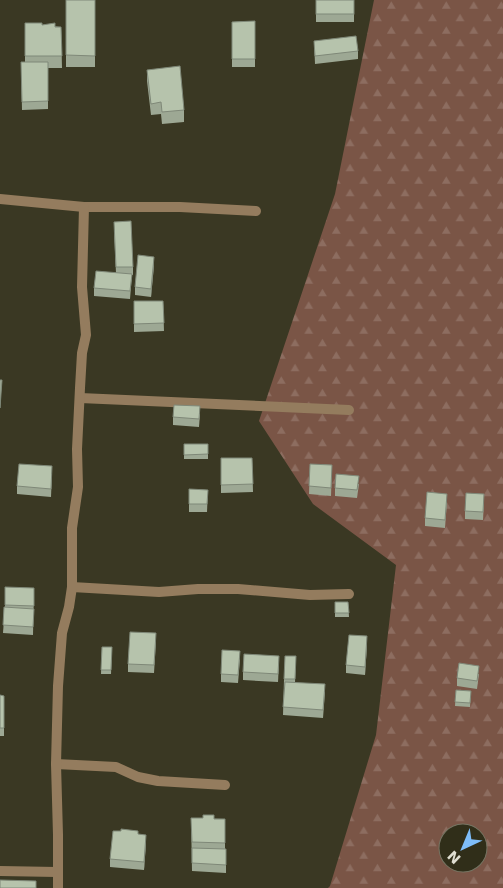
<svg xmlns="http://www.w3.org/2000/svg" width="503" height="888" font-family="'DejaVu Sans',sans-serif">
<defs>
<pattern id="forest-firs" width="22" height="20" patternUnits="userSpaceOnUse" patternTransform="scale(1.25)"><rect width="22" height="20" fill="#7a5546"/><path d="M5 1l3.5 6h-7zM16 11l3.5 6h-7z" fill="#8d6d60"/></pattern>
</defs>
<rect width="100%" height="100%" fill="#3a3823"/>
<path fill="url(#forest-firs)" fill-rule="evenodd" d="M374 0H503V888H328L330 886 376 735 396 565 313 504 259 421 335 194ZM448 833H478V863H448Z"/>
<g fill="none" stroke-linecap="round" stroke-linejoin="round">
<g stroke="#947c5e" stroke-width="10">
<path d="M0 199 84 207H180L256 211"/>
<path d="M80 398 349 410"/>
<path d="M72 587 159 592 198 589H238L310 595 349 594"/>
<path d="M56 764 116 767 138 777 158 781 225 785"/>
<path d="M0 871 57 872"/>
<path d="M58 888V835L56 764 58 686 62 633 69 607 72 587V528L78 487 77 449 80 388 82 353 86 335 82 287 84 207"/>
</g>
</g>
<g fill="#9da894">
<rect x="66" y="0" width="29" height="67"/>
<rect x="316" y="0" width="38" height="22"/>
<path d="M255 21V67H232V22Z"/>
<path d="M25 23 61 27 62 68H48V109L22 110 21 62H25Z"/>
<path d="M314 41 358 51V59L315 64Z"/>
<path d="M147 70 184 110V122L162 124 161 114 151 115 147 81Z"/>
<path d="M114 230 133 267V275H132L130 299 94 296V288L116 273Z"/>
<path d="M154 265 151 297 135 295V287Z"/>
<path d="M134 301H163L164 331 134 332Z"/>
<path d="M200 414 199 427 173 425V417Z"/>
<rect x="184" y="444" width="24" height="15"/>
<path d="M221 458H252L253 492 221 493Z"/>
<path d="M310 464 332 465 331 496 309 494Z"/>
<path d="M52 474 51 497 17 494V486Z"/>
<path d="M359 484 357 498 335 496V488Z"/>
<path d="M189 489 208 490 207 512H189Z"/>
<path d="M447 502 445 528 425 526V518Z"/>
<path d="M484 502 483 520 465 519V511Z"/>
<path d="M34 588 33 635 3 633 5 605Z"/>
<path d="M335 602H348L349 617H335Z"/>
<path d="M156 641 154 673 128 672V664Z"/>
<path d="M367 644 365 675 346 673V665Z"/>
<path d="M102 647H112L111 674H101Z"/>
<path d="M296 656 295 683 325 692 323 718 283 715 284 679Z"/>
<path d="M240 659 238 683 221 682V674Z"/>
<path d="M279 664 278 682 243 680V672Z"/>
<path d="M479 674 477 689 457 686V678Z"/>
<path d="M456 690 471 691 470 707 455 706Z"/>
<path d="M0 695 4 696V736H0Z"/>
<path d="M191 818 225 819V849H226V873L192 871Z"/>
<path d="M138 834 146 843 144 870 110 867V859Z"/>
</g>
<g fill="#7f8878">
<path d="M154 257V265L151 297V289Z"/>
<path d="M367 636V644L365 675V667Z"/>
<path d="M146 835V843L144 870V862Z"/>
</g>
<g fill="#b6c3ac" stroke="#7f8878">
<path d="M66 0H95V56L66 55Z"/>
<rect x="316" y="0" width="38" height="14"/>
<path d="M255 21V59H232V22Z"/>
<path d="M25 23H42V25L55 23V27H61L62 56H25Z"/>
<path d="M356 36 358 51 315 56 314 41Z"/>
<path d="M21 62H48V101L22 102Z"/>
<path d="M180 66 184 110 162 112 161 102 151 104 147 70Z"/>
<path d="M131 221 133 267H116L114 222Z"/>
<path d="M138 255 154 257 151 289 135 287Z"/>
<path d="M96 271 132 274 130 291 94 288Z"/>
<path d="M134 301H163L164 323 134 324Z"/>
<path d="M0 380H2L0 408Z"/>
<path d="M174 405 200 406 199 419 173 417Z"/>
<path d="M184 444H208V454L184 455Z"/>
<path d="M221 458H252L253 484 221 485Z"/>
<path d="M19 464 52 466 51 489 17 486Z"/>
<path d="M310 464 332 465 331 488 309 486Z"/>
<path d="M336 474 359 476 357 490 335 488Z"/>
<path d="M189 489 208 490 207 504H189Z"/>
<path d="M427 492 447 494 445 520 425 518Z"/>
<path d="M466 493 484 494 483 512 465 511Z"/>
<path d="M5 587 34 588V606L5 605Z"/>
<path d="M335 602H348L349 613H335Z"/>
<path d="M4 607 34 609 33 627 3 625Z"/>
<path d="M130 632 156 633 154 665 128 664Z"/>
<path d="M349 635 367 636 365 667 346 665Z"/>
<path d="M102 647H112L111 670H101Z"/>
<path d="M222 650 240 651 238 675 221 674Z"/>
<path d="M244 654 279 656 278 674 243 672Z"/>
<path d="M285 656H296L295 679H284Z"/>
<path d="M459 663 479 666 477 681 457 678Z"/>
<path d="M285 682 325 684 323 710 283 707Z"/>
<path d="M456 690 471 691 470 703 455 702Z"/>
<path d="M0 695 4 696V728H0Z"/>
<path d="M203 815H214V819H225V843L192 842 191 818H203Z"/>
<path d="M121 829 138 831V834L146 835 144 862 110 859 113 831H121Z"/>
<path d="M192 848 226 849V865L192 863Z"/>
<path d="M0 880 36 881V888H0Z"/>
</g>
<g transform="translate(463 848) rotate(224)"><circle r="24" fill="#302e19" stroke="#767563"/>
<path d="M0-4L9 19L0 12L-9 19Z" fill="#7ebdf9"/>
<text y="-8" font-size="14" font-weight="bold" text-anchor="middle" fill="#e0dfd2">N</text>
</g>
</svg>
